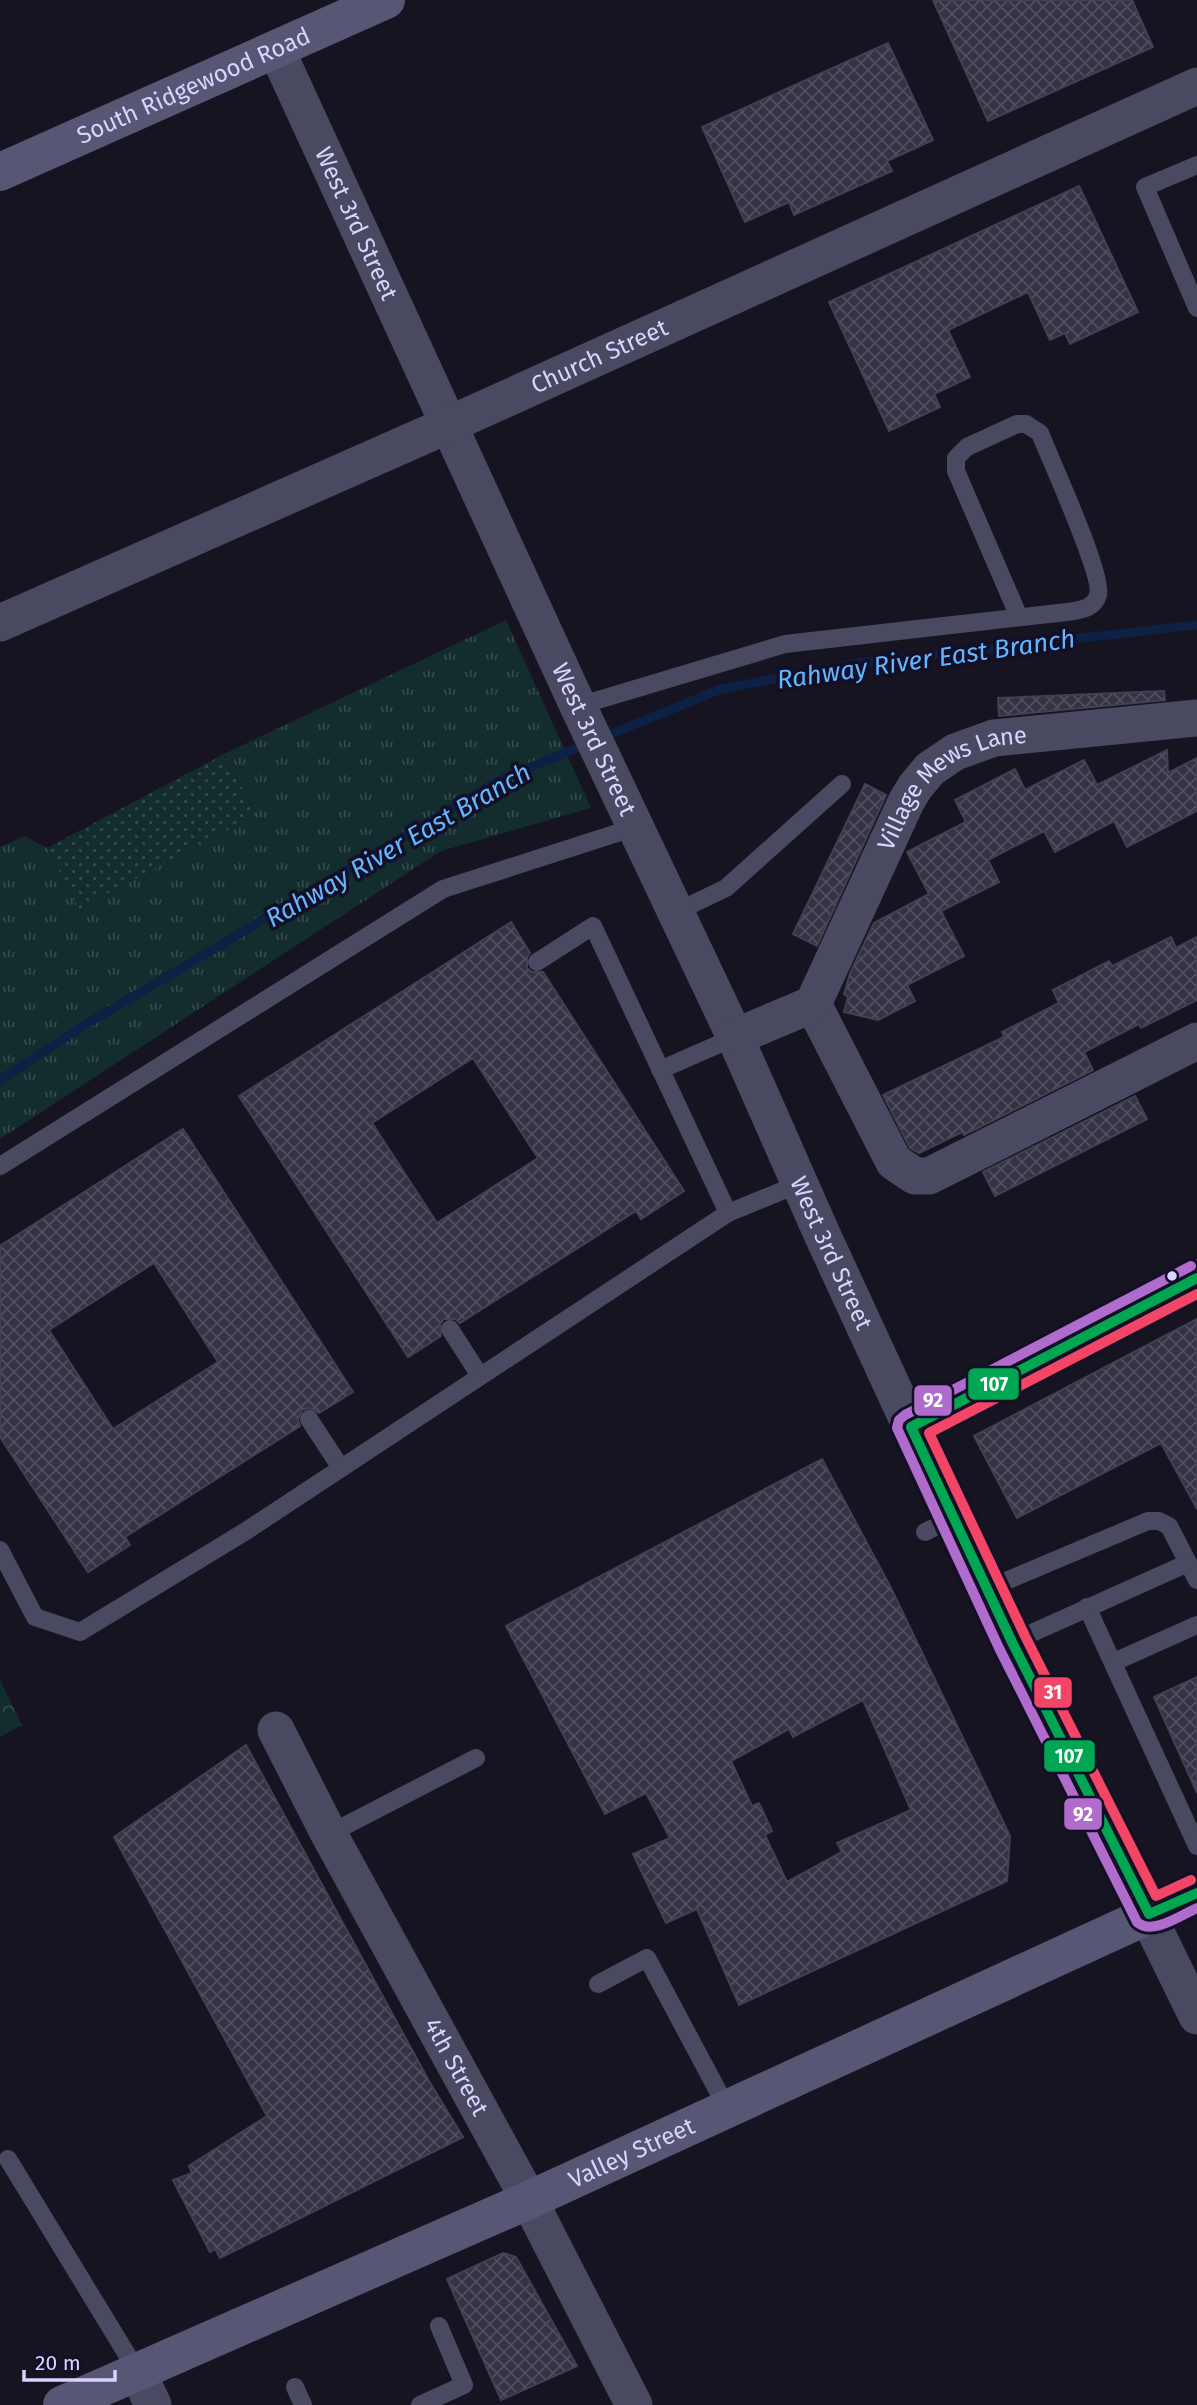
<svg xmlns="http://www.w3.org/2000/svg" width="1197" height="2405" font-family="'Fira Sans',sans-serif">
<defs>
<pattern id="grass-tufts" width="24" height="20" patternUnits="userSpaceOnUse" patternTransform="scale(1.75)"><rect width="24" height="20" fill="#132c2d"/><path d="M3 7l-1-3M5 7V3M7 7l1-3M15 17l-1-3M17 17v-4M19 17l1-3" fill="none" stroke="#354a4c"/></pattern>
<pattern id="park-crowns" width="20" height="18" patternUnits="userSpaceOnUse" patternTransform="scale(1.75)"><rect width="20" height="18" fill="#132c2d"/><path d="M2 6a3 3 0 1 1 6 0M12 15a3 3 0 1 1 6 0" fill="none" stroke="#354a4c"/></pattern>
<pattern id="garden-dots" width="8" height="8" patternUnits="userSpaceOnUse" patternTransform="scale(1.75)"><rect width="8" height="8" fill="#132c2d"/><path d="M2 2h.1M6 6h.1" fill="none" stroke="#354a4c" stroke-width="1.8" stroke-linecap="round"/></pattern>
<pattern id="building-cross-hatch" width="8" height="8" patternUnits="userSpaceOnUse" patternTransform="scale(1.75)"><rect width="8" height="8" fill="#343243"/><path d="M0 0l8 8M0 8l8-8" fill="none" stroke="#514f5f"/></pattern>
</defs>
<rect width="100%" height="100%" fill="#161421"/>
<path fill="url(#grass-tufts)" d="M506 620 591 808 441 851 0 1139V847L25 836 47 848 79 908 256 815 224 754Z"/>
<path fill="url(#park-crowns)" d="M0 1680 22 1725 0 1737Z"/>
<path fill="url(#garden-dots)" d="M224 754 256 815 79 909 47 848Z"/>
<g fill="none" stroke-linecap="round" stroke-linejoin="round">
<g stroke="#0d2144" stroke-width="9">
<path d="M601 738 721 689 859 663 1197 625"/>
<path d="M0 1080 80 1028 501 779 588 744"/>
</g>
</g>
<g fill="url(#building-cross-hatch)" stroke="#433f54" stroke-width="2" fill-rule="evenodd">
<path d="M933 0H1132L1153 47 988 121Z"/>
<path d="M888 43 933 140 887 161 892 171 794 215 789 202 745 222 702 127Z"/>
<path d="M1079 186 1138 312 1070 344 1065 333 1050 340 1028 292 948 330 970 377 934 394 940 407 889 431 829 302Z"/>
<path d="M1164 691 1165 700 999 716 998 698Z"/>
<path d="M1167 750 1168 773 1197 758V811L1127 847 1114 821 1055 852 1044 831 988 860 999 882 941 911 964 956 907 985 915 1001 878 1020 844 1012 848 997 844 994 850 973 874 923 929 894 907 852 966 822 955 800 1015 769 1025 790 1084 760 1097 785Z"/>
<path d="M865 784 886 795 817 946 793 934Z"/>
<path d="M511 922 530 953 527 957V968L532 972H543L684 1191 641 1219 636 1211 460 1323 455 1319H444L440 1324 441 1336 408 1357 239 1096ZM473 1058 538 1158 437 1223 372 1123Z"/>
<path d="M1171 937 1176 948 1197 937V1000L1141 1028 1139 1024 1084 1052 1093 1070 964 1135 962 1132 919 1153 910 1148 883 1095 1004 1037 1002 1032 1059 1003 1053 990 1109 961 1112 966Z"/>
<path d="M1135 1096 1147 1119 995 1196 983 1172Z"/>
<path d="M183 1129 353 1392 319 1413 309 1408 302 1410 298 1419 300 1426 125 1537 130 1545 88 1572 0 1437V1246ZM154 1263 218 1362 113 1429 49 1330Z"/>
<path d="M1197 1319V1509L1161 1443 1017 1518 974 1436Z"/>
<path d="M822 1459 891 1588 1010 1836 1007 1881 739 2005 697 1909 666 1923 633 1854 670 1838 646 1793 605 1814 506 1626ZM863 1700 911 1810 837 1843 842 1852 787 1882 765 1835 772 1831 759 1803 752 1806 731 1761 789 1729 793 1737Z"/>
<path d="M1197 1677V1793L1154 1697Z"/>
<path d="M246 1745 429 2081 463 2137 220 2258 215 2249 210 2252 173 2180 192 2173 189 2166 267 2116 114 1837Z"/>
<path d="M503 2253 516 2257 577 2366 501 2400 447 2279Z"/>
</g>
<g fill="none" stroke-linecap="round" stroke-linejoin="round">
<g stroke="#4a4962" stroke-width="18">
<path d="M1197 165 1145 187 1197 308"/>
<path d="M578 706 785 644 1067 612C1080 610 1094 609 1098 595 1104 576 1050 459 1040 433L1026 424H1017L967 447 956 458V471L1019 617"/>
<path d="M676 912 726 888 842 784"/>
<path d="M537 962 593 926 728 1213"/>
<path d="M660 1070 735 1037"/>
<path d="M0 1166 443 889 636 827"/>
<path d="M450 1329 480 1376"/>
<path d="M309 1419 341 1468"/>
<path d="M925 1532 953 1518"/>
<path d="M0 1550 35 1617 80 1632 246 1531 728 1213 799 1184"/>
<path d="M987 1589 1148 1521H1159L1169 1526 1197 1580"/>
<path d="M1087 1607 1197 1846"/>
<path d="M1012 1642 1188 1563"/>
<path d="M1114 1662 1197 1625"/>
<path d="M329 1834 476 1758"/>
<path d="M598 1984 647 1958 727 2108"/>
<path d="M8 2159 137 2371"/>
<path d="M295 2387 303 2405"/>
<path d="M420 2405 464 2385 439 2326"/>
</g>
<g stroke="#4a4962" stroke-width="37">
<path id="s1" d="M276 49 578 706 735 1037 821 1232 953 1518 1197 2016"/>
<path id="s2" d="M0 623 448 425 1197 86"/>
<path d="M813 1004 894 1162 915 1176H929L1197 1041"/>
<path id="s3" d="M735 1037 813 1004 906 802 915 787 930 769 955 752 994 738 1197 718"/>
<path d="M911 1427 1197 1278"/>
<path id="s4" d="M276 1730 329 1834 529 2200 634 2405"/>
<path d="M137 2371 153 2405"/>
</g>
<g stroke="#575674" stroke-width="38">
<path id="s5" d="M0 172 386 0"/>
<path id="s6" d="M62 2405 529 2200 1197 1893"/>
</g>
<g stroke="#130f26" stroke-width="16">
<path id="bus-1" d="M1197 1278 911 1427 1012 1642 1149 1914 1197 1893"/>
</g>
<g stroke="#130f26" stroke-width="16">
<path id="bus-2" d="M1191 1266 905 1415 899 1420 897 1428 999 1648 1137 1922C1152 1936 1181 1915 1197 1908"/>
</g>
<g stroke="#130f26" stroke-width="16">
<path id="bus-3" d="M1191 1880 1156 1896 1025 1636 929 1433 1197 1294"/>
</g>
<use href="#bus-1" stroke="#00a651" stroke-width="10"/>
<use href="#bus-2" stroke="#b06ccc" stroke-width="10"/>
<use href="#bus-3" stroke="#f34667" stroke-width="10"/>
</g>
<circle fill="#d9d4ff" stroke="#130f26" stroke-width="2.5" cx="1172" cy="1276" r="6"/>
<g text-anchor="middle" stroke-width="7" stroke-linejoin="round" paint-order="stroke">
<g font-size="24" fill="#d9d4ff" stroke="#130f26">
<text dy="8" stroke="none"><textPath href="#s5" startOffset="212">South Ridgewood Road</textPath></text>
<text dy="8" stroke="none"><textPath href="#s1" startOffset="192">West 3rd Street</textPath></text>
<text dy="8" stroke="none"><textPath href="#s2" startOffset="656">Church Street</textPath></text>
<text dy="8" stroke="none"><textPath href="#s1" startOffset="760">West 3rd Street</textPath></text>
<text dy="8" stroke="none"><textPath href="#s3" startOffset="354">Village Mews Lane</textPath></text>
<text dy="8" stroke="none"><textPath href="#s1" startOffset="1326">West 3rd Street</textPath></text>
<text dy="8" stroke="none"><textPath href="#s4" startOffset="382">4th Street</textPath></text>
<text dy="8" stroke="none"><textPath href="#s6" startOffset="623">Valley Street</textPath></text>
</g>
<g font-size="26" font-style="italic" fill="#62b6ff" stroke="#130f26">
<text transform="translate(926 659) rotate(-8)" y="9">Rahway River East Branch</text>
<text transform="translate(398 845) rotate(-30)" y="9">Rahway River East Branch</text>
</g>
</g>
<g stroke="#130f26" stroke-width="2.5">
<rect x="967" y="1367" width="53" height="34" rx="7" fill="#00a651"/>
<rect x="913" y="1384" width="40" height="33" rx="7" fill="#b06ccc"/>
<rect x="1033" y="1676" width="40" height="33" rx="7" fill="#f34667"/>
<rect x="1043" y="1739" width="53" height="34" rx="7" fill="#00a651"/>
<rect x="1063" y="1797" width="40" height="34" rx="7" fill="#b06ccc"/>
</g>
<g font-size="19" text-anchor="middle" font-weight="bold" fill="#fff">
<text x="994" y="1391">107</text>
<text x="933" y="1407">92</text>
<text x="1053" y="1699">31</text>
<text x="1069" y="1763">107</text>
<text x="1083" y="1821">92</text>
</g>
<path d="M24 2370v10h91v-10" fill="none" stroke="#d9d4ff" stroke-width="3.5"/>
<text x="35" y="2370" font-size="21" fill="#d9d4ff" stroke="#130f26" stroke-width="5" paint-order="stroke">20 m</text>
</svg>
